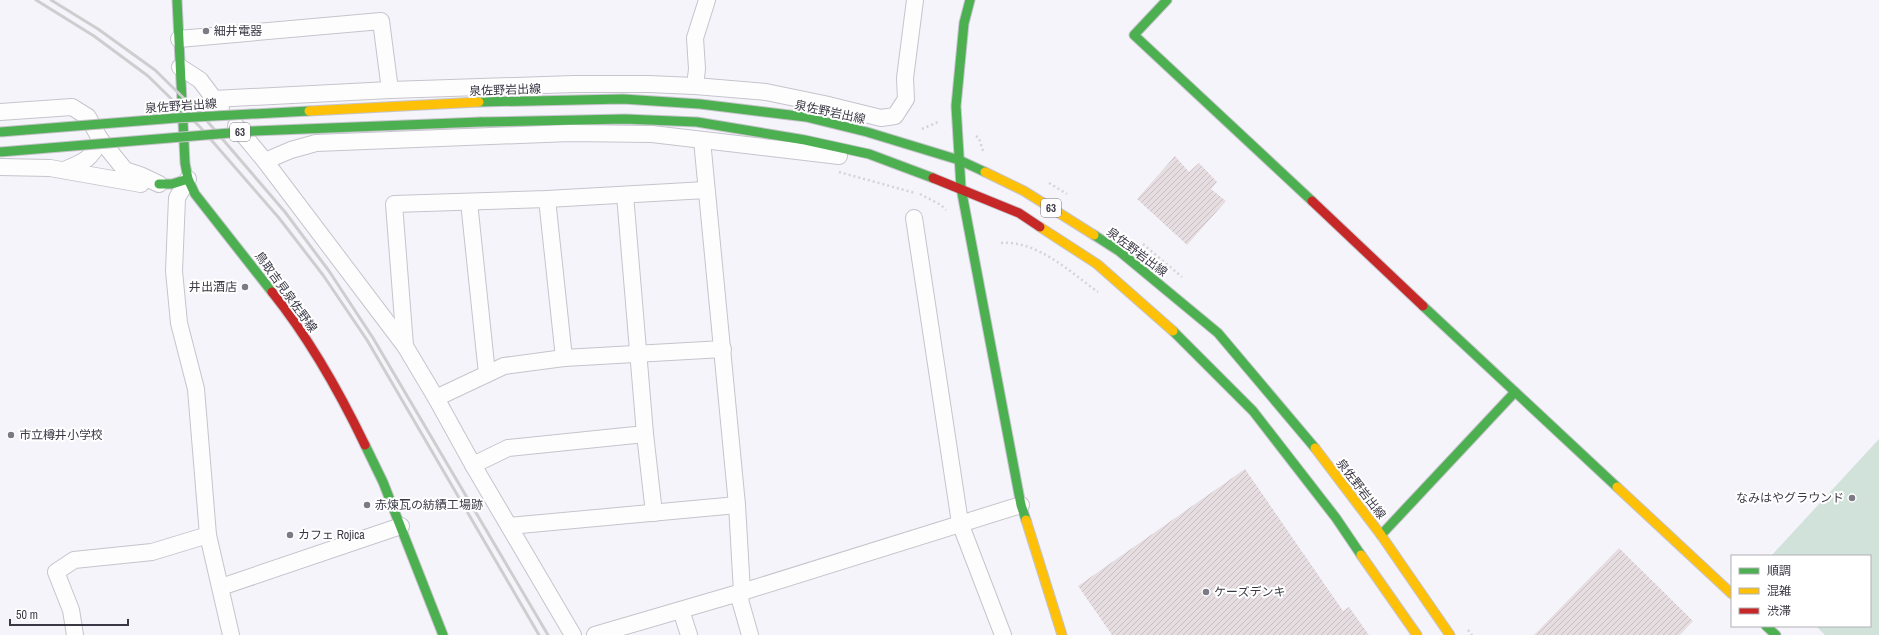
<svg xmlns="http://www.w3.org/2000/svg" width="1879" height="635" font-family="'Archivo Narrow','Noto Sans JP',sans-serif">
<defs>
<pattern id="building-hatch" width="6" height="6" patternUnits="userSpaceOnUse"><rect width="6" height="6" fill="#e6dde0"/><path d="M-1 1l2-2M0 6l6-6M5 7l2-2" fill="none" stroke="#c6bec2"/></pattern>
</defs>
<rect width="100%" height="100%" fill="#f5f4fa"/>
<path fill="#d0e2da" d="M1879 439V635H1825L1816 626H1870V556H1771Z"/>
<g fill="url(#building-hatch)">
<path d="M1175 156 1189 172 1199 163 1217 182 1211 189 1226 201 1187 245 1137 199Z"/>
<path d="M1245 469 1343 611 1349 607 1369 635H1112L1078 586Z"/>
<path d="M1619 548 1693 621 1680 635H1534Z"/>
</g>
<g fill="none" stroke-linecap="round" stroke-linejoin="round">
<g stroke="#c6c4cc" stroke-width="18">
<g id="street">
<path d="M179 39 381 21 390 90"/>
<path d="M180 67 200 80 221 108"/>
<path d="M695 86 697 69 695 38 707 0"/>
<path d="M213 99 390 90 574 84H648L695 86 766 92 824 104 881 118 895 116 906 99 905 78 915 0"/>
<path d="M0 112 72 107 88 117 100 139 125 170 140 175 159 184"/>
<path d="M236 126 265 161 405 346 436 398 473 465 573 635"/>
<path d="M702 140 737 505 742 592 740 600 750 635"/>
<path d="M265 161 291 150 316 143 570 133 652 134 839 156"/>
<path d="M0 167 50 168 141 184"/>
<path d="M64 170C84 162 91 160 100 139"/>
<path d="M188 179 177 198 174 271 179 323 196 389 208 535 231 635"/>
<path d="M547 199 564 358"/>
<path d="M469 202 487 374"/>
<path d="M914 218 960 523 1003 635"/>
<path d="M405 346 394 204 547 199 706 190"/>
<path d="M436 398 504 366 564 358 723 349"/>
<path d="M645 434 654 513"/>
<path d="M473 465 508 448 645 434 625 195"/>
<path d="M509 526 737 505"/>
<path d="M221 587 401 526"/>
<path d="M681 610 689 635"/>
<path d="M75 635 71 610 56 572 74 560 152 552 208 535"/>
<path d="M595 635 742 592 1021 505"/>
</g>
</g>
<g stroke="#c6c4cc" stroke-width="11">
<g id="fast">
<path d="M177 0 185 163 188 179 195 194 272 292"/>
<path d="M970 0 964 23 956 106 961 188 1021 505 1026 520"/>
<path d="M1167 0 1134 35 1312 201"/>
<path d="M479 102 623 99 700 104 806 117 867 132 959 160 985 172"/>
<path d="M480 122 625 119 697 122 805 140 869 154 933 178"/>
<path d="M159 184H172L188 179"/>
<path d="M1094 235 1119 251 1218 333 1315 448"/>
<path d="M1423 306 1617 487"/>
<path d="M1173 331 1253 411 1336 518 1361 555"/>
<path d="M365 445 383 482 443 635"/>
<path d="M1381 535 1515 392"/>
<path d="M1766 626 1776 635"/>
</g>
</g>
<g stroke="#c6c4cc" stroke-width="11">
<g id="slow">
<path d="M985 172 1024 191 1094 235"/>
<path d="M1040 227 1097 264 1173 331"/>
<path d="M1315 448 1381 535 1450 635"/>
<path d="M1617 487 1732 594"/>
<path d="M1026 520 1062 635"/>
<path d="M1361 555 1417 635"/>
</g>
</g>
<g stroke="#c6c4cc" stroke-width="11">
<g id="jam">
<path d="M933 178 1019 213 1040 227"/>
<path d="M1312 201 1423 306"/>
<path d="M272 292C309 338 339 391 365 445"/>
</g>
</g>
<g stroke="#d4d4d8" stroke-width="2.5" stroke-dasharray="2 3" stroke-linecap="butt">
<path d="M922 129 938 122"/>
<path d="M976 136 979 138 983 151"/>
<path d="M839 172 915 193"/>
<path d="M1049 183 1067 194"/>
<path d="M920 194 941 205 946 210"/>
<path d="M1001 243C1037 240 1070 272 1098 292"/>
<path d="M1143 244 1182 277"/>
<path d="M1468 630 1472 635"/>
</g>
<use href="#street" stroke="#fefdfe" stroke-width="16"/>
<use href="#fast" stroke="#4caf50" stroke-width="9"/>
<use href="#slow" stroke="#ffc107" stroke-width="9"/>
<use href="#jam" stroke="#c62828" stroke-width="9"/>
<g stroke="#ceced0" stroke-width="3">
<path d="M36 0 94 36 148 76 200 127 279 218 323 275 367 340 539 635"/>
<path d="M51 0 98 29 155 70 207 121 285 212 329 271 373 338 548 635"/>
</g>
<g stroke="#c6c4cc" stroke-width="11" stroke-linecap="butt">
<g id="fast-bridge">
<path d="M0 132 176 118 309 111"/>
<path d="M0 152 254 131 480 122"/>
</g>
</g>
<g stroke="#c6c4cc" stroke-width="11" stroke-linecap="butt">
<path id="slow-bridge" d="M309 111 479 102"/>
</g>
<use href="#fast-bridge" stroke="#4caf50" stroke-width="9"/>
<use href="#slow-bridge" stroke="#ffc107" stroke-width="9"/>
</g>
<g fill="#7c7a84" stroke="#fff" stroke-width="1.5">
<circle cx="206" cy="31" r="4"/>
<circle cx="245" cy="287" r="4"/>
<circle cx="11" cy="435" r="4"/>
<circle cx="1852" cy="498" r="4"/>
<circle cx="367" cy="505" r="4"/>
<circle cx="290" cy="535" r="4"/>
<circle cx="1206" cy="592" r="4"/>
</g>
<g text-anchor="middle" stroke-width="4" stroke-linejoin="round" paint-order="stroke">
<g fill="#fff" stroke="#76747d" stroke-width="1">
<rect x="230" y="123" width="20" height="18" rx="3"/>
<rect x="1041" y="199" width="20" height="18" rx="3"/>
</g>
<g font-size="11" font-weight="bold" fill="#3b3845">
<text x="240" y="136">63</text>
<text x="1051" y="212">63</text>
</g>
<g font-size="12" fill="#3b3845" stroke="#fff" text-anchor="start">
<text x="214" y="35">細井電器</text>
<text x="237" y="291" text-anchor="end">井出酒店</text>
<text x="19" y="439">市立樽井小学校</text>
<text x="1844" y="502" text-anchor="end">なみはやグラウンド</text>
<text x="375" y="509">赤煉瓦の紡績工場跡</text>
<text x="298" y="539">カフェ Rojica</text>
<text x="1214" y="596">ケーズデンキ</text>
</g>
<g font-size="12" fill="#3b3845" stroke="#fff">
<text transform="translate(505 90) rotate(-2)" y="4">泉佐野岩出線</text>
<text transform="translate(181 106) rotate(-4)" y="4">泉佐野岩出線</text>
<text transform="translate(830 112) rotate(12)" y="4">泉佐野岩出線</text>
<text transform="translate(1137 252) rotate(37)" y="4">泉佐野岩出線</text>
<text transform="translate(286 292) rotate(54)" y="4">鳥取吉見泉佐野線</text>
<text transform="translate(1361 489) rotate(52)" y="4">泉佐野岩出線</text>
</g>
</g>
<rect x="1731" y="555" width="140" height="72" fill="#ffffff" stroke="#b1afb5"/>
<rect x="1739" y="568" width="20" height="6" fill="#4caf50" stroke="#b1afb5"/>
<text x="1767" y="575" font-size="12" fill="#3b3845">順調</text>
<rect x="1739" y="588" width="20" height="6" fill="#ffc107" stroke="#b1afb5"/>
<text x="1767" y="595" font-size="12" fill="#3b3845">混雑</text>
<rect x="1739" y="608" width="20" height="6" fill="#c62828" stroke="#b1afb5"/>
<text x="1767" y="615" font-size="12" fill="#3b3845">渋滞</text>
<path d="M10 619v6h118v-6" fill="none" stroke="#3b3845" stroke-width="2"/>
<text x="16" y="619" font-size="12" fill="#3b3845" stroke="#ffffff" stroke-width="3" paint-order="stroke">50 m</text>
</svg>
